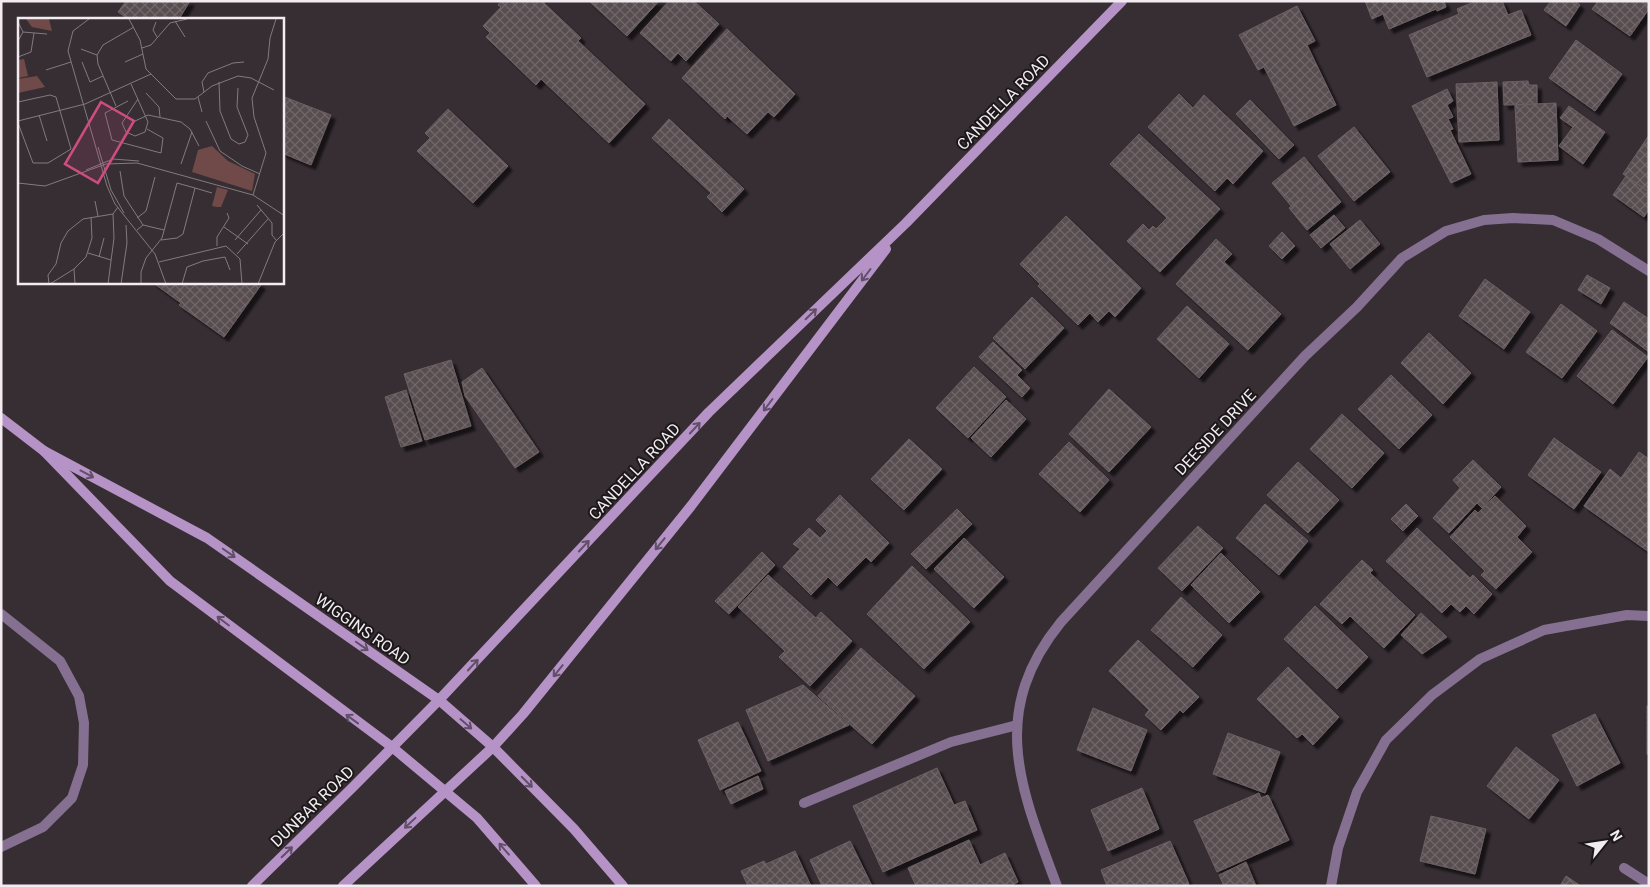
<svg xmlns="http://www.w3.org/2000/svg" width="1650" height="887" font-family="Roboto,sans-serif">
<defs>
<pattern id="building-cross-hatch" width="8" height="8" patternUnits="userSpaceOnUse" patternTransform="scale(1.25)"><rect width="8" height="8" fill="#584d50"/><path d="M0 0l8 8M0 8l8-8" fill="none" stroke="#70676a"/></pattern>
<filter id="shadow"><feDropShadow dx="4.5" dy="4.5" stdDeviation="1" flood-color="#0009"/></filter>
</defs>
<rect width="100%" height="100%" fill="#372e34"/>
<g fill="url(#building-cross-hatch)" stroke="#6c6063" filter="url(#shadow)">
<path d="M126 1H190L179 19H128L118 12Z"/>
<path d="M501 1H542L581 38 578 41 645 104 609 143 541 79 536 85 486 37 490 33 483 26 501 7 498 5Z"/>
<path d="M589 1H659L627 36Z"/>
<path d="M669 1H694L719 24 686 61 678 53 671 61 640 33Z"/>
<path d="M1365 1H1444L1446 7 1437 11 1436 9 1389 29 1383 14 1372 19Z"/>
<path d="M1476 1H1502L1508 15 1521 10 1531 35 1427 77 1409 35 1459 14 1457 9Z"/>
<path d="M1551 1H1575L1580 5 1566 26 1544 10Z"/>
<path d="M1598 1H1649V9L1630 36 1592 9Z"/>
<path d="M1297 6 1315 41 1307 45 1336 105 1294 126 1264 67 1258 70 1239 35Z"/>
<path d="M727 29 795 94 774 117 768 112 747 134 727 116 725 119 682 78Z"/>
<path d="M1576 40 1622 74 1595 111 1549 78Z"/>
<path d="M1528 81 1529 85H1537V104L1504 105 1503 82Z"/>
<path d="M1497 82 1499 140 1459 142 1456 84Z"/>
<path d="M1447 89 1453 101 1447 105 1453 117 1448 119 1453 129 1450 130 1471 174 1451 183 1412 106Z"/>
<path d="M1179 94 1193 108 1204 95 1263 151 1233 184 1227 178 1215 191 1148 127Z"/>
<path d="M282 96 331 115 311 165 282 153Z"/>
<path d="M1250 100 1294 145 1279 159 1236 114Z"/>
<path d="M1556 103 1558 160 1518 162 1515 105Z"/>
<path d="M1569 106 1605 132 1583 164 1559 146 1573 127 1560 118Z"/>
<path d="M448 109 508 166 473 203 417 151 430 138 425 133Z"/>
<path d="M669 119 744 189 722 212 707 197 711 193 652 138Z"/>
<path d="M1354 127 1390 172 1354 201 1318 156Z"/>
<path d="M1139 134 1220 209 1160 272 1127 241 1143 224 1149 230 1153 226 1156 229 1167 218 1110 164Z"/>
<path d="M1649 135V192L1623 174Z"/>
<path d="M1304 157 1323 180 1291 206 1272 183Z"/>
<path d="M1626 176 1649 192V209L1644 217 1613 195Z"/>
<path d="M1323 180 1341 202 1307 230 1289 208Z"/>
<path d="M1334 215 1345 228 1321 248 1310 235Z"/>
<path d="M1066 216 1141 288 1115 317 1109 311 1098 322 1090 313 1078 325 1038 286 1040 284 1020 264Z"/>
<path d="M1360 220 1380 244 1350 269 1330 244Z"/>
<path d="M1282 232 1295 246 1282 259 1269 246Z"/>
<path d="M1216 239 1232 254 1224 262 1281 314 1248 350 1176 284Z"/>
<path d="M1587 275 1610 288 1601 304 1578 290Z"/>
<path d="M1485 279 1530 312 1504 349 1459 316Z"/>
<path d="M152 282H257L261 285 224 337 179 305 181 303Z"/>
<path d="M1032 297 1064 328 1025 369 993 338Z"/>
<path d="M1624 302 1649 319V352L1610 323Z"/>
<path d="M1561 304 1597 331 1562 378 1526 352Z"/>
<path d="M1187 306 1229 344 1199 378 1157 339Z"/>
<path d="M1612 330 1648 357 1613 404 1577 376Z"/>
<path d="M1429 333 1471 373 1443 404 1401 363Z"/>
<path d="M993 342 1022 370 1017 375 1030 388 1022 397 979 357Z"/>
<path d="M451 360 471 426 425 440 404 374Z"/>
<path d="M974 367 1006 397 968 438 936 408Z"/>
<path d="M482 368 539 452 515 468 465 396 462 382Z"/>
<path d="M1391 375 1432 415 1399 449 1358 409Z"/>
<path d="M1109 389 1151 427 1109 472 1069 434Z"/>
<path d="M406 390 422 441 401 447 385 397Z"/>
<path d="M1006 400 1026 419 991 457 971 438Z"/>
<path d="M1342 414 1384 453 1352 488 1310 449Z"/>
<path d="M1554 438 1601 472 1574 509 1528 475Z"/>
<path d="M909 439 942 469 904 510 871 479Z"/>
<path d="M1069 442 1109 480 1080 512 1039 474Z"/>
<path d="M1639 452 1649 459V552L1584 506 1610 469 1621 478Z"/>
<path d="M1473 460 1501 487 1482 508 1477 503 1449 533 1433 518 1460 488 1453 480Z"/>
<path d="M1298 462 1339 500 1308 533 1267 495Z"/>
<path d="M840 495 889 543 871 562 866 557 837 586 828 577 811 595 783 567 800 549 793 544 809 528 820 538 827 531 816 520Z"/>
<path d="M1495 496 1526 526 1517 537 1532 552 1496 589 1481 575 1485 571 1450 537 1475 510 1478 513Z"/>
<path d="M1265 504 1308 541 1279 575 1236 538Z"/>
<path d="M1406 504 1418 516 1403 531 1391 519Z"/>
<path d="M957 509 972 524 926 569 911 554Z"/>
<path d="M1198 526 1223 548 1182 591 1158 568Z"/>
<path d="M1417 528 1470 578 1473 575 1492 594 1474 614 1466 606 1460 612 1451 604 1442 613 1386 561Z"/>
<path d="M964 538 1004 577 974 608 934 569Z"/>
<path d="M762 552 775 565 729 614 715 601Z"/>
<path d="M1221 553 1260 592 1229 623 1191 585Z"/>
<path d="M1362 560 1373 570 1370 573 1415 615 1384 648 1350 616 1342 624 1320 604Z"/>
<path d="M912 566 970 622 924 669 867 614Z"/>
<path d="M768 575 816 618 821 612 852 641 810 686 779 657 785 651 738 607Z"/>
<path d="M1181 597 1222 635 1193 667 1151 630Z"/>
<path d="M1315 606 1368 657 1337 689 1284 639Z"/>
<path d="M1421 613 1447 637 1422 654 1401 635Z"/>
<path d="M1138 640 1199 697 1183 713 1180 710 1161 730 1145 715 1149 710 1109 671Z"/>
<path d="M861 648 915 696 872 744 818 696Z"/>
<path d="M1288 667 1339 717 1313 745 1302 734 1297 738 1257 699Z"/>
<path d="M803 685 849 725 768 761 746 710Z"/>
<rect x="1647" y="706" width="2" height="48"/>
<path d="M1093 708 1147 730 1131 771 1077 750Z"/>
<path d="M1595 714 1620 763 1577 786 1552 735Z"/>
<path d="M738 722 761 771 720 790 698 740Z"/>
<path d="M1228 733 1280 752 1265 793 1213 774Z"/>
<path d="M1516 747 1559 780 1529 819 1487 786Z"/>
<path d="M937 768 954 805 965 801 977 830 883 872 853 806Z"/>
<path d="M758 776 763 789 731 804 725 791Z"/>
<path d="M1142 788 1159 829 1108 851 1091 810Z"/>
<path d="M1259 793 1261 798 1268 795 1289 840 1217 872 1194 821Z"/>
<path d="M1431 816 1486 829 1475 874 1420 861Z"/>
<path d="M969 840 980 865 1005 853 1018 882 1010 886H916L908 868Z"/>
<path d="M850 841 872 886H822L810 860Z"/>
<path d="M1170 841 1189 884 1184 886H1107L1101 870Z"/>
<path d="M795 851 811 886H748L741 871 764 861 766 864Z"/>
<path d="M1246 862 1256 886H1224L1219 875Z"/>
<path d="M1566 876 1581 886H1560Z"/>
</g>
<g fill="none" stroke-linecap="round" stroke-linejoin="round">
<path stroke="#867091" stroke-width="10" d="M1 614 60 661 79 696 84 723 83 765 72 798 43 827 1 847"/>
<g stroke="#867091" stroke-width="10">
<path d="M804 803 951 742 1017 725"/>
<path d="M1624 868 1649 884"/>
<path d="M1057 886C1021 789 987 713 1061 622L1305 356 1357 307 1402 258 1446 231 1484 220 1513 218 1553 220 1598 239 1649 271"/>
<path d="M1331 886 1338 848 1357 792 1386 740 1432 695 1480 659 1544 630 1627 615 1649 616"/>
</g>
<g stroke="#b693c7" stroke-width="10">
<path d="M1 418 44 451 170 581 392 747 477 818 536 886"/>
<path d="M44 451 207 538 439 700 493 747 574 829 623 886"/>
<path d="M252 886 353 787 439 700 709 412 906 223 1122 1"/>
<path d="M343 886 493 747 523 714 691 506 886 249"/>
</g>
</g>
<defs><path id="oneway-shaft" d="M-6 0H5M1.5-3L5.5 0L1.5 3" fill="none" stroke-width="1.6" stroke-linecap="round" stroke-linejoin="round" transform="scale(1.25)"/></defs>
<g stroke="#614f68">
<use href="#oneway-shaft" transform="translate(866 275) rotate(127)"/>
<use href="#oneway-shaft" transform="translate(811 314) rotate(-44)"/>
<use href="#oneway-shaft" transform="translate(768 405) rotate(127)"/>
<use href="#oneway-shaft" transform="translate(695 428) rotate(-47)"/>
<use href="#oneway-shaft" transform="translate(87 474) rotate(28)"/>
<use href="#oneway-shaft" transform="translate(660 544) rotate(129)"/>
<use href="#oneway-shaft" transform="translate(584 546) rotate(-47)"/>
<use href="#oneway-shaft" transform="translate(229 553) rotate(35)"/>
<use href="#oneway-shaft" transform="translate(223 621) rotate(-143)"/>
<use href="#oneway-shaft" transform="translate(362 646) rotate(35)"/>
<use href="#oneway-shaft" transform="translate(473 665) rotate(-47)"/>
<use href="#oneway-shaft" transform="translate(558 671) rotate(129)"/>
<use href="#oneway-shaft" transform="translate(352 719) rotate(-144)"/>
<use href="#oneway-shaft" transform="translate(466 724) rotate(41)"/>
<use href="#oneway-shaft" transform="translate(527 782) rotate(45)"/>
<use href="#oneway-shaft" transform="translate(410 823) rotate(137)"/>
<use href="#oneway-shaft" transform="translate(504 849) rotate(-131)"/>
<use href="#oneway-shaft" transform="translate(287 852) rotate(-44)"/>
</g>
<g text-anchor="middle" stroke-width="4" stroke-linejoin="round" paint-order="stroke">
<g font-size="16" fill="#f2ecf0" stroke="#1c181a">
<text transform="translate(1003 102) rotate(-46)" y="6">CANDELLA ROAD</text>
<text transform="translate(1215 432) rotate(-47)" y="6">DEESIDE DRIVE</text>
<text transform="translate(634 471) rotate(-47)" y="6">CANDELLA ROAD</text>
<text transform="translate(363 629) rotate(35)" y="6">WIGGINS ROAD</text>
<text transform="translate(312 806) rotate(-44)" y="6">DUNBAR ROAD</text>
</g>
</g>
<g transform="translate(18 18)">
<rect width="266" height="266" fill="#372e34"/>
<path d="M8 1H31L34 13 14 9ZM19 58 27 69 0 75V61ZM194 128 210 143 237 156 234 173 174 154 180 132ZM199 169 210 172 203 189H199L194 188Z" fill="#704a48"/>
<path d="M6 41 10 58 0 60V42Z" fill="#704a48"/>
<path fill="none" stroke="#827a7f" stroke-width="1" d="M71 1 55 13 50 33 89 168 97 186 137 236 148 266M111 1 122 22 128 51 158 81H177L194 68 220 58 233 60 256 72M157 3 167 19M0 4 5 14 0 23M138 4 135 12 139 19M5 14 29 16M124 30 133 27 152 5 169 1M63 31 79 37M0 39 13 34 16 15M64 44 72 64 85 58M107 44 125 36M28 52 53 44M201 64 202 93 213 121 221 126 227 124 230 117 219 89 220 70M113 66 130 104 127 114 117 118 108 114 104 105 120 81M186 74 184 64 190 55 215 45 226 44M128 75 141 89 142 99M180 79 184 94M110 83 87 95 94 122 143 135 145 120 129 111M0 84 32 77 38 79 53 131 30 145H15L0 105M98 88 80 46 79 37 85 27 116 9M21 97 29 123M0 103 67 86 133 56M188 103 202 133 224 148 242 156M115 104 130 97 163 104 172 111 181 128M80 129 93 172 106 195M163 146 174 114M68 152 95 141 121 143M102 153 106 178 125 207M0 165 27 168 88 146 119 145 235 177 267 198M177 170 194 175M235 177 248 135 236 99 234 80 250 41 252 20 258 1M77 183 80 198M239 187 254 205V217L258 222M119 200 128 193 137 159M206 209 230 226M119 212 125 207 146 212M217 222 243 192M199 228V219L211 200 209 195M70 235 93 242M219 236 250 201M81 239 86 220M141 244 208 228 222 241 224 266M56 251 57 266M31 266 30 257 38 246 43 225 50 213 65 201 95 196M32 266 56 251 68 239 74 220 73 199M90 266 96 220 95 196 100 189M103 266 109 225 108 207M123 266V254L128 240 144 220 159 165 177 170 165 216 159 220 143 222M164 266 169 249 185 243 207 239 212 252M240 266 257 224 267 214"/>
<path fill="#ce4d80" fill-opacity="0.15" stroke="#ce4d80" stroke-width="2.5" d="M83 84 116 103 80 165 47 146Z"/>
<rect width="266" height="266" fill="none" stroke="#f2ecf0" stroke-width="2.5"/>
</g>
<rect width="1650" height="887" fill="none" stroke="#f2ecf0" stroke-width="5"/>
<g transform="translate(1605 842) rotate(60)" stroke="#1c181a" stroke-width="4" paint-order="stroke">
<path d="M0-4L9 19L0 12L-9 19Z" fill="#f2ecf0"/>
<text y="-8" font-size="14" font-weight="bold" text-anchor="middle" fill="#f2ecf0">N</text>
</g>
</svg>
